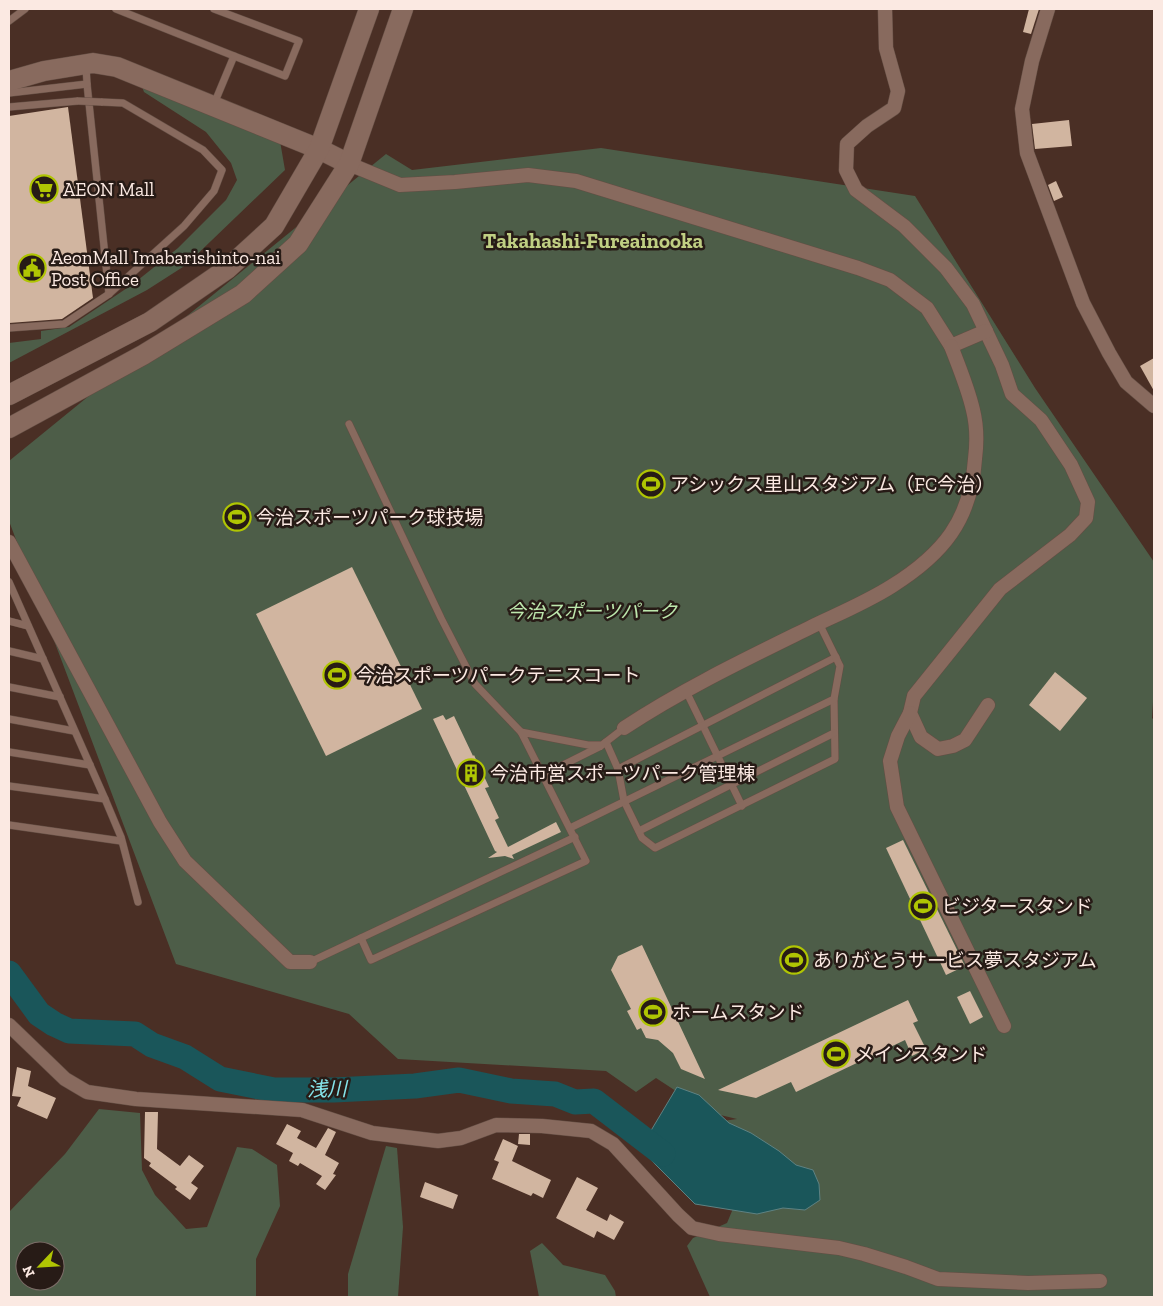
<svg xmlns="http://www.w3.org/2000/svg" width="1163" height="1306" font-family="'Zilla Slab','Noto Sans JP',serif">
<rect width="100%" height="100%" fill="#4a2f25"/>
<g fill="#4d5d48" fill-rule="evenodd">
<path d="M140 81 280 141 285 170 186 265 147 290 9 363V343L41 339V331L69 327 133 284 178 248 226 200 237 180 231 163 206 132 144 92Z"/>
<path d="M601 148 915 196 1035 388 1154 562V686L1152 718 1154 720V1297H710L687 1246 693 1238 727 1223 737 1199 689 1126 737 1119 708 1112 656 1078 636 1092 606 1071 398 1059 349 1014 176 964 9 521V461L386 154 412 170Z"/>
<path d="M99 1109 140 1113 142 1170 155 1195 186 1229 207 1227 237 1147 252 1149 277 1165 280 1206 256 1259V1297H9V1212L65 1154ZM25 1251H55V1281H25Z"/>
<path d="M386 1146 397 1148 403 1227 398 1297H348V1274Z"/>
<path d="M542 1243 563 1265 605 1275 615 1291 616 1297H539L530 1251Z"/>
</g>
<path fill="#1a565a" stroke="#5e8283" d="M677 1087 699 1095 729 1123 751 1133 779 1151 796 1165 813 1170 819 1184 820 1200 805 1210 783 1208 757 1214 695 1204 640 1149Z"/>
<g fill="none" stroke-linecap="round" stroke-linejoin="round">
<path stroke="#1a565a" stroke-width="25" d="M9 973 39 1014 54 1024 69 1031 135 1034 152 1045 185 1057 220 1079 274 1090H334L415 1086 459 1080 511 1091 555 1094 575 1102 594 1101 663 1154"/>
</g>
<g fill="#d1b5a0">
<path d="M1029 9H1039L1031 34 1023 32Z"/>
<path d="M68 107 93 298 62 319 9 323V116Z"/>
<path d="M1069 120 1072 146 1035 149 1032 124Z"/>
<path d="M1056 181 1063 197 1054 201 1048 185Z"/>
<path d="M1154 358V391L1140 366Z"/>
<path d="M352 567 422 709 326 756 256 614Z"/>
<path d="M1055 672 1087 698 1060 731 1029 705Z"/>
<path d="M443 715 446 720 454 716 473 756 474 755 489 787 485 788 499 818 495 820 508 847 556 822 561 832 512 855 514 859 505 856 488 858 497 852 495 851 433 719Z"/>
<path d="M903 840 965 966 946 975 886 848Z"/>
<path d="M642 945 705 1079 681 1069 673 1053 658 1040 646 1038 641 1028 637 1030 627 1011 631 1009 611 970 618 956Z"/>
<path d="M970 991 983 1017 970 1024 957 997Z"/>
<path d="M908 1000 918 1021 913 1023 926 1049 912 1056 905 1040 796 1092 791 1082 756 1098 718 1090Z"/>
<path d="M17 1067 31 1071 28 1086 56 1098 47 1119 17 1106 21 1097 12 1096Z"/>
<path d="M145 1112H158L157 1149 180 1166 189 1155 204 1166 191 1183 198 1188 190 1200 175 1189 177 1187 149 1166 151 1163 144 1158Z"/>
<path d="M287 1124 301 1131 297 1138 316 1148 328 1128 336 1132 325 1155 339 1163 333 1174 336 1175 325 1190 316 1184 322 1176 300 1163 298 1166 289 1161 293 1153 276 1144Z"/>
<path d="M519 1134H530V1145L518 1144Z"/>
<path d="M503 1139 518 1146 512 1161 551 1180 543 1198 533 1193 531 1196 492 1179 499 1162 494 1160Z"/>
<path d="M577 1177 598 1188 586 1210 607 1221 610 1214 624 1222 614 1240 597 1231 594 1238 556 1218Z"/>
<path d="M425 1182 458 1195 453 1209 420 1197Z"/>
</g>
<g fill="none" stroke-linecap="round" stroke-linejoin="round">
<g stroke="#644e44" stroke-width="8">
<g id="lane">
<path d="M116 9 234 56 214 104"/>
<path d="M214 9 299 41 285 76 234 56"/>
<path d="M9 21 25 9"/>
<path d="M87 84 109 294"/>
<path d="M9 93 87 84 86 66"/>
<path d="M9 107 78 101"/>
<path d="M9 328 64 324 109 294 184 226 214 191 222 170 203 150 123 103 101 102"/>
<path d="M349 424 441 618 475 684 521 732"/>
<path d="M9 582 105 799 9 786"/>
<path d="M9 621 28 626"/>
<path d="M9 651 43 659"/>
<path d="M9 687 60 697"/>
<path d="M686 691 742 806"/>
<path d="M9 719 74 731"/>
<path d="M606 742 618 769 624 801 642 838 655 848 835 759 834 699"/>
<path d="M9 752 90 765"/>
<path d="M618 769 836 657"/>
<path d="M543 775 601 746"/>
<path d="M105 799 121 837 138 902"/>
<path d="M9 825 121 841"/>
<path d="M570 828 834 699 840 666 819 623"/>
<path d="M639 831 834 733"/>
<path d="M361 938 371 960 586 861 521 732 588 745H602L624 728"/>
<path d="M310 962 575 837"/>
</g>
</g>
<g stroke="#644e44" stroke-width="15">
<g id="street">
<path d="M885 9 886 48 898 91 894 108 867 126 847 144 846 170 856 190 904 226 946 268 973 304 1002 365 1012 394 1041 420 1071 465 1088 502 1086 518 1070 535 1000 589 914 696 910 713 921 737 938 749 953 746 965 740 988 705"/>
<path d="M1048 9 1032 61 1022 109 1027 153 1083 303 1109 353 1126 382 1154 406"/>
<path d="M349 164 400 185 455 182 528 175 576 181 858 268 890 280 927 308 951 346 986 331"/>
<path d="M9 542 160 822 185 861 290 962H310"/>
<path d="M910 713 898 736 890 761 897 807 1004 1026"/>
<path d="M624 728C683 689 748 658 811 627 838 614 867 602 892 586 943 554 971 520 975 459 977 443 977 426 973 410 968 388 959 367 951 346"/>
<path d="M9 1025 65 1079 87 1092 136 1099 302 1110 372 1133 438 1141 461 1138 496 1125 542 1126 591 1131 613 1144 678 1215 692 1228 719 1234 839 1248 864 1254 906 1267 938 1279 1028 1283 1100 1281"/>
</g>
</g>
<g stroke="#644e44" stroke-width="21">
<g id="secondary">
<path d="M9 81 44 71 93 63 117 67 319 149 349 164"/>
<path d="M9 395 150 322 227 269 274 226 319 149 369 9"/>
<path d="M9 428 143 355 243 294 298 244 349 164 403 9"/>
</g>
</g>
<use href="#lane" stroke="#886a5e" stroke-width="7"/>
<use href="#street" stroke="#886a5e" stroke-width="14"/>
<use href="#secondary" stroke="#886a5e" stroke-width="20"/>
<g stroke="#644e44" stroke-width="8" stroke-linecap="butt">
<path id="lane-bridge" d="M78 101 101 102"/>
</g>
<use href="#lane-bridge" stroke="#886a5e" stroke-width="7"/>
</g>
<defs>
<g id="supermarket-ring" transform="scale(1.4375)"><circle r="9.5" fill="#271b16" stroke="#b0c503" stroke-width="1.5"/><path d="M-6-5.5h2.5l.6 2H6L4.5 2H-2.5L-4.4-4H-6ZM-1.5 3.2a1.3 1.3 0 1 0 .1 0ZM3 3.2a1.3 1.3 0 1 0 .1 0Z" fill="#b0c503"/></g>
<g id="civic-ring" transform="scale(1.4375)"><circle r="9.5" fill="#271b16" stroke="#b0c503" stroke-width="1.5"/><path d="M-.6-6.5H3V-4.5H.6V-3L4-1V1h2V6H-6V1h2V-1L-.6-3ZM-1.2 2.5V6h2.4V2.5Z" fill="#b0c503"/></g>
<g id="stadium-ring" transform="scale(1.4375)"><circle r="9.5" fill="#271b16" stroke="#b0c503" stroke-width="1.5"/><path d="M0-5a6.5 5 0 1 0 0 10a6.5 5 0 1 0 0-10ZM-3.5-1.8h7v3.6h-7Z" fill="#b0c503"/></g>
<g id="building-ring" transform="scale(1.4375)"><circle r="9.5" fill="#271b16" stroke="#b0c503" stroke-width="1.5"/><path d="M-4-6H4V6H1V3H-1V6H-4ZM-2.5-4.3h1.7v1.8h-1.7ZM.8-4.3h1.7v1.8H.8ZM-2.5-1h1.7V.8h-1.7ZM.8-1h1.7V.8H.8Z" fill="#b0c503"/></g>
</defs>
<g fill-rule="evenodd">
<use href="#supermarket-ring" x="44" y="189"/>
<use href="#civic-ring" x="32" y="268"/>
<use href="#stadium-ring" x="651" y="484"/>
<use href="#stadium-ring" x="237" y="517"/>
<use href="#stadium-ring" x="337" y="675"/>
<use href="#building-ring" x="471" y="773"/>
<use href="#stadium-ring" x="923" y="906"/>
<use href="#stadium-ring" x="794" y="960"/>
<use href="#stadium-ring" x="653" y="1012"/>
<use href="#stadium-ring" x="836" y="1054"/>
</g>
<g text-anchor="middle" stroke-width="5" stroke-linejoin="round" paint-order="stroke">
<g font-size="19" fill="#fbe9e2" stroke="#271b16" text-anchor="start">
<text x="63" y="196">AEON Mall</text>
<text x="51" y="264">AeonMall Imabarishinto-nai<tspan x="51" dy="22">Post Office</tspan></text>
<text x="670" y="491">アシックス里山スタジアム（FC今治）</text>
<text x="256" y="524">今治スポーツパーク球技場</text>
<text x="356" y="682">今治スポーツパークテニスコート</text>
<text x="490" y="780">今治市営スポーツパーク管理棟</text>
<text x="942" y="913">ビジタースタンド</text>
<text x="813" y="967">ありがとうサービス夢スタジアム</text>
<text x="672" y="1019">ホームスタンド</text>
<text x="855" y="1061">メインスタンド</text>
</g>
<g font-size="19" font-style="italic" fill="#bde8ad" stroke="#271b16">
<text x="592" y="618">今治スポーツパーク</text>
</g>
<g font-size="20" font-style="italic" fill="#85e4ea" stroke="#271b16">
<text transform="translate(327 1089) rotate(-1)" y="7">浅川</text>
</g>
<g font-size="21" font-weight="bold" fill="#c0cf83" stroke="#271b16">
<text x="593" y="248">Takahashi-Fureainooka</text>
</g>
</g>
<rect width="1163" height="1306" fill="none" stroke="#fbe9e2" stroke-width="20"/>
<g transform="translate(40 1266) rotate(245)"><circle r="24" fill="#271b16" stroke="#7c6d68"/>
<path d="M0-4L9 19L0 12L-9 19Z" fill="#b0c503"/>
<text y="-8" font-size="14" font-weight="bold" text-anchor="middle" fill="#fbe9e2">N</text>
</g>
</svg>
